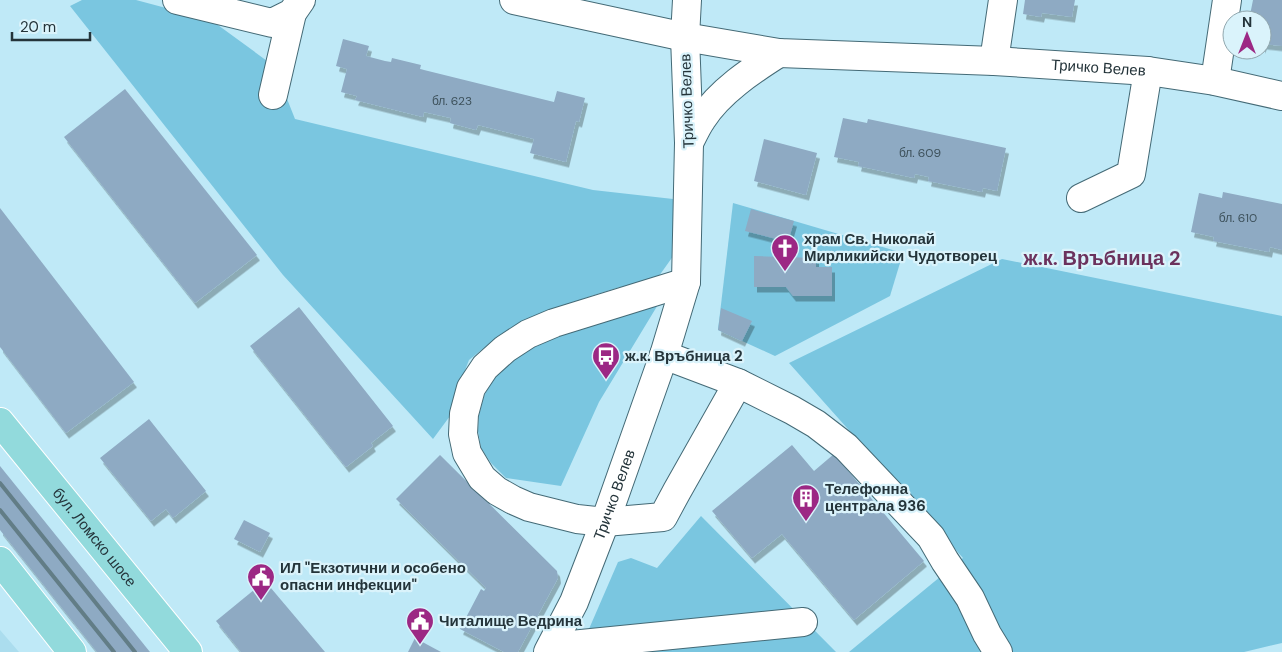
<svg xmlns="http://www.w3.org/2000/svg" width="1282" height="652" font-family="'DM Sans',sans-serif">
<defs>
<filter id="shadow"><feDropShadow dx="3" dy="5.5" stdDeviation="0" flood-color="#0004"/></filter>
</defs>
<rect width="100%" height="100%" fill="#bfe9f7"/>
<path fill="#abddee" d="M0 630 19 652H0Z"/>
<g fill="#7ac6e0">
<path d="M82 0H136L211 20 274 66 295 119 593 190 682 200 686 238 654 283 620 287 588 297 528 320 501 334 469 360 455 396 450 416 433 439 283 275 70 6Z"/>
<path d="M733 203 903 253 890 296 775 356 718 330Z"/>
<path d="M1002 259 1282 316V643L1244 652H849L963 558 789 363Z"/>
<path d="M659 303 599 402 561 486 506 478 491 463 481 448 478 431 479 415 484 396 493 379 515 356 537 341Z"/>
<path d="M701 516 836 652H579L618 562 631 558 657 568Z"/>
</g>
<g fill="#8eaac3" filter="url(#shadow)">
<path d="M1025 0H1075L1072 17 1042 13 1041 17 1023 14Z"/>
<path d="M1253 0H1282V46L1264 44 1262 48V20H1249Z"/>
<path d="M343 39 369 46 366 56 385 61 391 62 392 58 421 65 420 69 554 102 557 91 585 98 579 122 576 121 566 162 530 153 534 139 478 125 476 130 450 123 451 118 424 112 423 117 355 100 357 96 341 92 347 69 336 66Z"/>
<path d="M125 89 257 255 195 303 64 137Z"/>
<path d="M843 118 867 123 868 119 1006 148 997 191 983 188 982 192 928 181 929 177 915 174 914 178 858 166 859 162 834 157Z"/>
<path d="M764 139 817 153 806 195 754 181Z"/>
<path d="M1223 192 1282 204V250L1270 247 1269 252 1213 241 1214 237 1191 232 1199 193 1222 198Z"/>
<path d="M0 208 134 382 66 433 0 347Z"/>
<path d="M751 209 794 221 788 242 745 231Z"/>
<path d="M754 256 816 258V267H832V296H793L786 287H754Z"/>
<path d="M299 307 393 426 371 443 373 446 346 467 250 346Z"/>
<path d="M721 308 752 321 742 341 718 330Z"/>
<path d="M149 419 206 491 173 518 166 509 151 521 100 458Z"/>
<path d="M792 445 814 471 834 454 924 561 854 620 782 534 752 558 712 511Z"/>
<path d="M440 455 557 571 558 578 518 652H504L460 629 481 589 484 591 486 588 396 499Z"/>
<path d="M0 466 150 652H97L0 530Z"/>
<path d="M244 520 270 533 260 552 234 539Z"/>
<path d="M265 581 325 652H241L216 621Z"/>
<path d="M415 638 441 652H408Z"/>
</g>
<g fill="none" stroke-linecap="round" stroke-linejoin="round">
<g stroke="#446a76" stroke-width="30">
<g id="minor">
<path d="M177 0 272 23 292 13 301 0"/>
<path id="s1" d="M514 0 685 37 779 53 994 61 1148 71 1215 81 1282 96"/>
<path d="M994 61 1003 0"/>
<path d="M1215 81 1227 0"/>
<path d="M273 95 292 13"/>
<path d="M689 143C693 135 697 126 702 119 719 92 752 70 779 53"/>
<path d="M1081 198 1131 174 1148 71"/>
<path d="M664 355 738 383 677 491 663 517 605 522 577 519 529 507 513 500 497 491 482 478 467 453 463 434 464 414 471 388 485 367 505 349 528 334 554 323 686 282"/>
<path d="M738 383 792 410 816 424 846 447 931 537 945 561 970 598 987 634 998 652"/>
<path d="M551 647 803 622"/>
<path id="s2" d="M548 652 574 602 605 522 664 355 686 282 689 143 685 37 687 0"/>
</g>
</g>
<g stroke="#fff" stroke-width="30">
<g id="major">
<path id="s3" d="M0 422 188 652"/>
<path d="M0 561 72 652"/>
</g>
</g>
<use href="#minor" stroke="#fff" stroke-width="28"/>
<use href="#major" stroke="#92dadc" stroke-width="28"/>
<g stroke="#627d86" stroke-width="4">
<path d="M0 483 135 652"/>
<path d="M0 510 114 652"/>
</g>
</g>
<defs>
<g id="church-pin" transform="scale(1.4375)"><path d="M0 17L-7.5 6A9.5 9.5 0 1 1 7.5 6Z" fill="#9c2884" stroke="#daf3fb"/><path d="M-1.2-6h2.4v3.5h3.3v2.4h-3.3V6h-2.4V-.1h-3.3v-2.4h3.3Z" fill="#fff"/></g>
<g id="bus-pin" transform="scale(1.4375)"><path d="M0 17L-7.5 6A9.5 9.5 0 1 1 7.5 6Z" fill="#9c2884" stroke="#daf3fb"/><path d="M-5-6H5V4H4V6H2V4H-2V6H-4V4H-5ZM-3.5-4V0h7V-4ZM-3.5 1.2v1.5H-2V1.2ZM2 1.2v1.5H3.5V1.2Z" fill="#fff"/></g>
<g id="building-pin" transform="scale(1.4375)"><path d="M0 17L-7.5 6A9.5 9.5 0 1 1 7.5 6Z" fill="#9c2884" stroke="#daf3fb"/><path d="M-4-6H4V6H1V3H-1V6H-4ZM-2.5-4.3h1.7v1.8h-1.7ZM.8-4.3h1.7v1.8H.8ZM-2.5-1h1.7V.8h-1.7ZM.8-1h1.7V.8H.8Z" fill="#fff"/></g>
<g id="civic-pin" transform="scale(1.4375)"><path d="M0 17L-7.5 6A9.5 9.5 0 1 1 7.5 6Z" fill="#9c2884" stroke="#daf3fb"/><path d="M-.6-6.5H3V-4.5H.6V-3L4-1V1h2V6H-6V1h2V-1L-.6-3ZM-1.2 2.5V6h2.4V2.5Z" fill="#fff"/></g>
</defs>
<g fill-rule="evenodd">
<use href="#church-pin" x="785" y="248"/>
<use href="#bus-pin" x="606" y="356"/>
<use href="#building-pin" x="806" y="498"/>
<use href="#civic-pin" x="261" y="577"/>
<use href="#civic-pin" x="420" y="621"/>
</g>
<g text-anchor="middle" stroke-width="4.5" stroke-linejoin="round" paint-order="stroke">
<g font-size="12" fill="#3e525c">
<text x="452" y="105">бл. 623</text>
<text x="920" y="157">бл. 609</text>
<text x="1238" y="222">бл. 610</text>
</g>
<g font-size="15" fill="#24343a" stroke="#daf3fb">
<text dy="5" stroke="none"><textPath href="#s1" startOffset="590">Тричко Велев</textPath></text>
<text transform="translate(687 101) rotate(-92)" y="5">Тричко Велев</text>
<text dy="5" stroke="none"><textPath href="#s2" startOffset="171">Тричко Велев</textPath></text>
<text dy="5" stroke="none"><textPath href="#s3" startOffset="149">бул. Ломско шосе</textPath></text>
</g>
<g font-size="15" font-weight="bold" fill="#24343a" stroke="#daf3fb" text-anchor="start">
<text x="804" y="244">храм Св. Николай<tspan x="804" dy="17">Мирликийски Чудотворец</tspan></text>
<text x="625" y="361">ж.к. Връбница 2</text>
<text x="825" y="494">Телефонна<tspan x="825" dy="17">централа 936</tspan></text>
<text x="280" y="573">ИЛ "Екзотични и особено<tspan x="280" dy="17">опасни инфекции"</tspan></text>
<text x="439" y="626">Читалище Ведрина</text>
</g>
<g font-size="20" font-weight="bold" fill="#6b325d" stroke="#daf3fb">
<text x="1102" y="265">ж.к. Връбница 2</text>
</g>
</g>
<g transform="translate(1247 35)"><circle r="24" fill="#daf3fb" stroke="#91a7ae"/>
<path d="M0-4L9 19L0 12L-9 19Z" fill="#9c2884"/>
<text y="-8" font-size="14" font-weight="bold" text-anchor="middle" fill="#24343a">N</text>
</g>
<path d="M12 32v8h78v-8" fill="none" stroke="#24343a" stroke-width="2.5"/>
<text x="20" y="32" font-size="15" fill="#24343a" stroke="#daf3fb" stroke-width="4" paint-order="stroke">20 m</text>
</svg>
